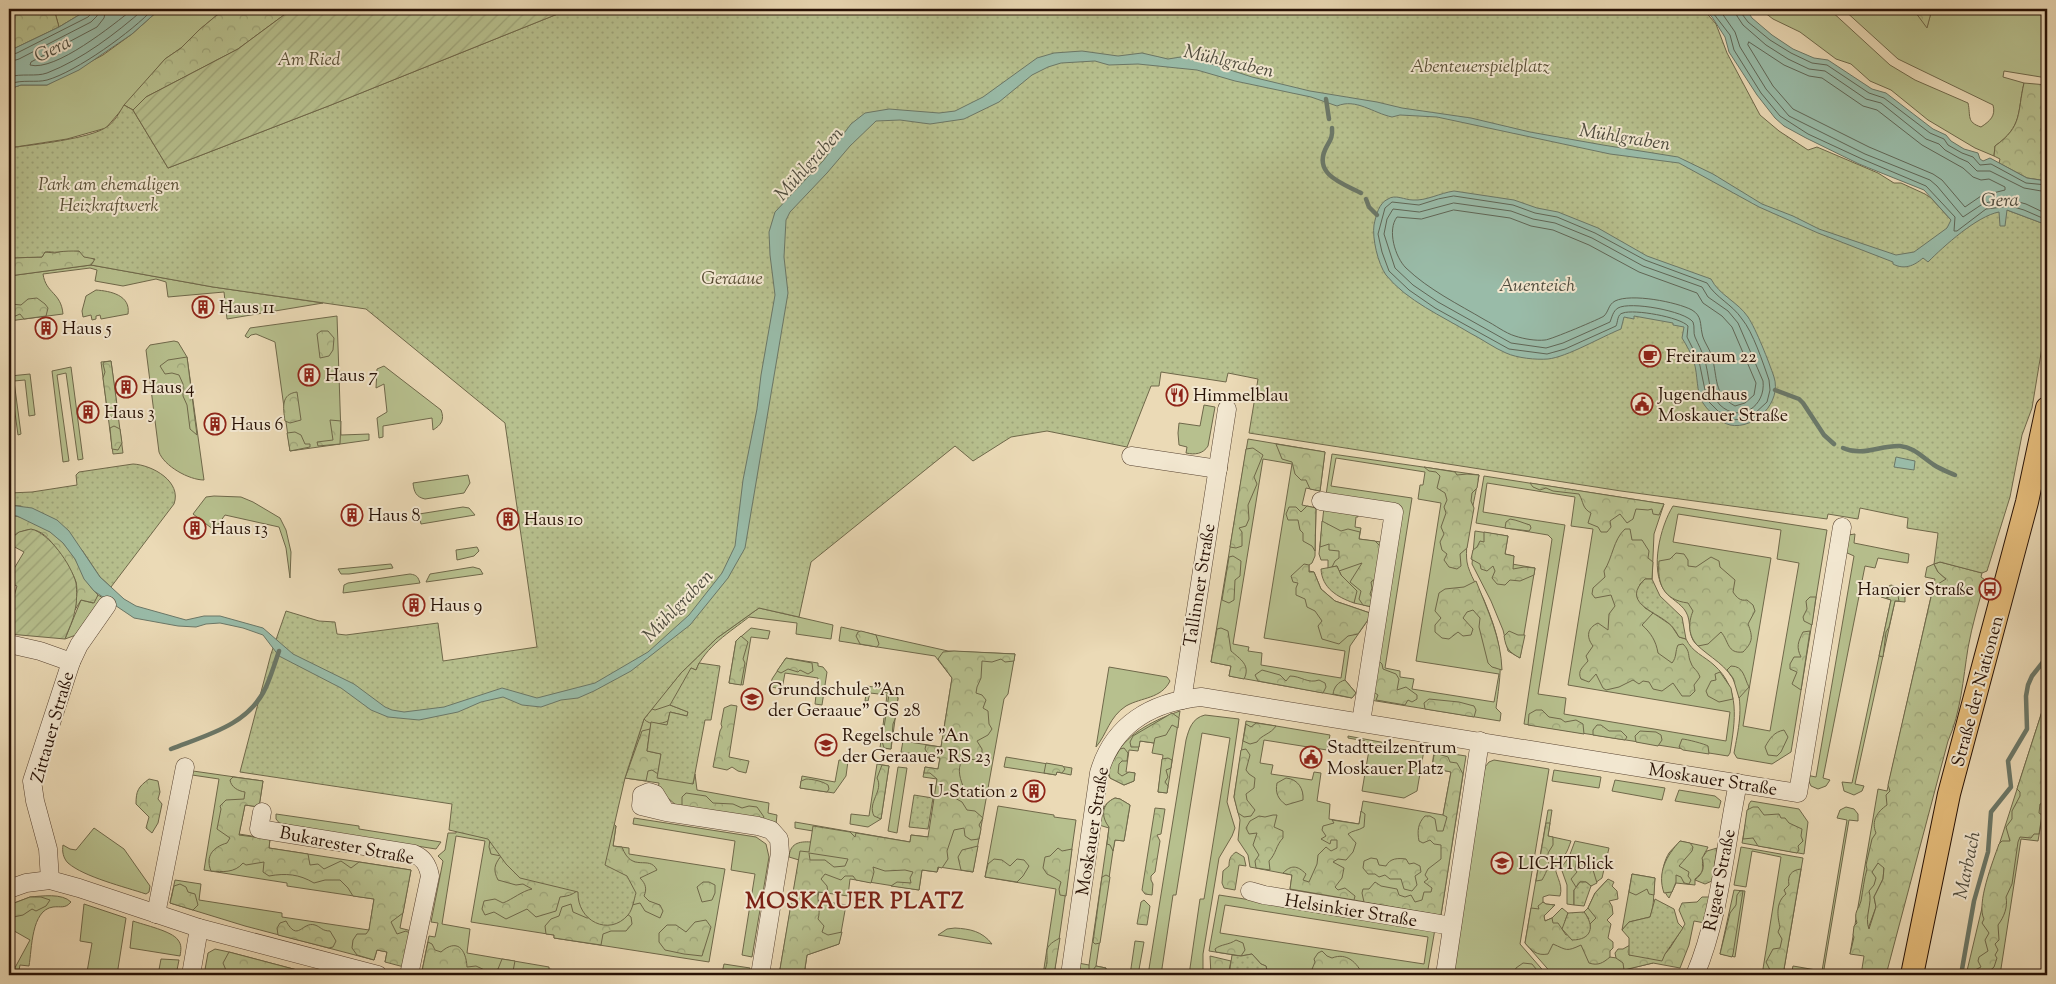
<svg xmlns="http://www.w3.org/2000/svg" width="2056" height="984" font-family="'Sorts Mill Goudy',serif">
<defs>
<pattern id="forest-crowns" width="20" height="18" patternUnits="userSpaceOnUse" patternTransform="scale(1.25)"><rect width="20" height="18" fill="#b7c08e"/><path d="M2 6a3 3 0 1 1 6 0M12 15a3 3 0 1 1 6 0" fill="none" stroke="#9da479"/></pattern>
<pattern id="park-dots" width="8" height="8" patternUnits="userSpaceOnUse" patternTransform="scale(1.25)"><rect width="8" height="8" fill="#b7c08e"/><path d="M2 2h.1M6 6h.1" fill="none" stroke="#9da479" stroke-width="1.8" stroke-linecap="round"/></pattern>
<pattern id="garden-furrows" width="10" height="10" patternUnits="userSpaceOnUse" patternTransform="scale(1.25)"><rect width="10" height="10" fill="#b7c08e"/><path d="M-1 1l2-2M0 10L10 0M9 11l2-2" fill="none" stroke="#9da479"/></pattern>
</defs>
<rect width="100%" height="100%" fill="#ebdab6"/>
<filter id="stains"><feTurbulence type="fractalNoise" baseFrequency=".004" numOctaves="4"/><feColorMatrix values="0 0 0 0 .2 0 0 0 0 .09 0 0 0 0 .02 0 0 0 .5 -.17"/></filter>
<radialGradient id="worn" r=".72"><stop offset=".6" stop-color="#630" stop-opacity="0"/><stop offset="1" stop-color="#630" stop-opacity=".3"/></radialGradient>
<g fill="#b7c08e" stroke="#6f684a" fill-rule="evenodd">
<path d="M54 9H89L59 27Z"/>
<path d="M160 9H233L217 15 199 30 181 48 165 59 106 128 67 139 9 148V89L21 85H47L103 55 132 34Z"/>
<path d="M1760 9H1829L1890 65 1915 80 1968 103C1971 116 1966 122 1981 127 1990 121 1996 116 1993 105L1898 59 1843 9H1913L1927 27 1932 9H2047V78L2004 71 2003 77 2024 83C2017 113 2023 126 1995 146L1994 156 1975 148 1928 120 1891 90 1870 81 1851 64 1836 59 1800 32 1773 19Z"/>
<path d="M91 265 213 287 323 303 227 319 224 292 168 297 166 282 156 279 123 286 95 281 97 270 90 268 43 274C46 294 61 292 63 314L9 321V276Z"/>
<path d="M96 290C110 291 131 295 128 314L101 319 100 315 96 316V319L92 320 91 315 83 317 82 311 86 296Z"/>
<path d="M337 316 341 435 369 434V440L290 451 275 342 256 334 251 335 248 338 245 336 250 328Z"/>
<path d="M174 341 178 342 187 357 204 480C189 480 164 466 159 452L146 350 150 345Z"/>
<path d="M111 361 123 453 113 454 101 362Z"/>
<path d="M384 366 441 410C445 420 441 425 433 430L432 418 383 426V437L379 438 377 418 387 412 384 384 376 388 377 369Z"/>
<path d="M71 367 83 459 78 460 66 373 57 375 69 461 63 462 52 371Z"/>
<path d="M30 374 35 415 29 416 25 380 14 381 21 434 18 435 10 376Z"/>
<path d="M1204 405 1215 407 1208 446C1203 454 1195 455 1186 453L1187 447 1179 445 1178 433 1179 423 1200 426Z"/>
<path d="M1248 439 1325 452 1320 491 1306 488 1302 505 1316 508 1315 556 1312 563 1309 565V571L1314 572 1321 589 1335 601 1370 613V617L1350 646 1345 680 1356 693 1352 698 1229 676 1231 666 1211 662ZM1263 459 1292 464 1264 638 1345 651 1341 678 1261 665 1262 653 1248 651 1249 647 1233 644Z"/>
<path d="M1332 454 1479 475C1475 498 1464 542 1467 562 1469 574 1479 589 1484 600 1503 646 1503 660 1496 708L1501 713 1500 721 1370 700 1399 512 1326 495ZM1336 458 1425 472 1423 485H1420L1418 499 1441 503 1416 661 1499 674 1494 702 1412 689 1414 679 1400 677V671L1385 668 1412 498 1331 486Z"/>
<path d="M468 475 470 483 464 493 425 499C416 497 414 492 413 483Z"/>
<path d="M1484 476 1664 504 1654 534 1652 579H1645L1653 613 1671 625 1679 637 1686 639C1692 652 1704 656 1714 665 1741 689 1735 721 1730 753L1728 756 1524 724 1552 539 1548 535 1476 523ZM1487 483 1575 497 1571 526 1593 529 1568 685 1730 712 1726 741 1564 714 1566 698 1538 694 1565 525 1483 512Z"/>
<path d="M214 496 241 497 253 502 280 518 286 530 291 552 290 578 286 548 279 527 225 515 214 530 193 514 206 497Z"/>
<path d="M1673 506 1827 530 1791 752 1772 764 1737 758 1734 753C1738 731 1744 707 1736 685 1728 665 1710 658 1696 644 1687 635 1692 622 1686 612 1681 603 1670 599 1664 590 1650 569 1660 527 1673 506ZM1678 514 1781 530 1777 559 1799 563 1770 731 1743 726 1771 558 1673 542Z"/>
<path d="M463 507 469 508 475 515 421 524 419 514Z"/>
<path d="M1324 507 1358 512V517H1356L1355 527 1361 528 1359 539 1381 542 1372 607 1354 603 1356 591 1341 575 1337 566 1328 568V560H1321L1319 554Z"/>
<path d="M1475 531 1508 536 1505 554 1514 556 1512 564 1535 568 1520 658 1508 651 1503 630 1491 601 1472 564Z"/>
<path d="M1855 534 1854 543 1909 554 1908 563 1878 558 1875 568 1865 566 1823 778 1830 780 1826 786 1818 789 1811 786 1806 775 1816 777 1854 556 1845 552 1848 535Z"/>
<path d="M477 547 479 551 474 556 457 560 456 550Z"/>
<path d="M391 564 393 568 349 574H341L338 569Z"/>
<path d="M1934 564 1938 572 1946 579 1927 698 1890 811 1887 823 1890 844 1884 868 1883 879 1874 897 1876 907 1868 929 1850 954 1878 789 1887 791 1935 579 1925 577 1927 567Z"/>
<path d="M473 567 480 569 483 574 426 582 430 574Z"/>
<path d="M410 574C417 575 418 577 420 583L343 593 344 585 348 583Z"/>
<path d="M1891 585 1902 588 1905 592V602L1895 601 1855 784 1864 786 1862 791 1854 795 1844 791 1842 782 1852 783 1891 600 1881 597C1882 591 1885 588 1891 585Z"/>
<path d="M98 595 103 598 76 635 65 639 81 600 93 603Z"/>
<path d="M759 608 833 625 831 639 796 634 797 623 749 617C730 632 705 647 696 670L691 668 688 712 668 726 651 723 647 751 693 784 695 774 697 790 769 803 768 813 777 815 776 824 678 807 658 789 659 783 625 778 644 719 661 697 681 673 717 638Z"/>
<path d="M841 627 948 651 1015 654 1008 694 1004 699 973 872 939 867 937 872 922 870 919 890 850 879 848 896 819 892 817 900 846 905 839 944 807 955 804 975H779L799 860 789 857C790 844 798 841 811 842L813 831 795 828V822L910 842 911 835 929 837 937 779 923 777 925 767 938 769 940 758 901 752 903 741 941 747 952 678 935 656 839 641Z"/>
<path d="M751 628 770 631 768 639 751 637 743 685 729 683 736 641Z"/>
<path d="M786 658 818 663V666L823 667 827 672 822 705 815 704 818 678 785 673 782 689 771 687 772 679Z"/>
<path d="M1109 667 1167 677 1170 681C1161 699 1142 697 1126 706 1109 717 1107 734 1096 747Z"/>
<path d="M867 686 893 690 898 698 891 749 880 748 887 695 870 693 868 701H865Z"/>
<path d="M2047 696V806H2044L2038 841 2021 839 2000 975H1966L1991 870Z"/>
<path d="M1180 711 1167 793 1158 792 1163 755 1152 753 1154 743 1140 741 1138 751 1129 750 1126 772 1135 773 1134 781 1124 785 1110 778 1108 774C1111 768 1113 761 1116 755 1128 732 1157 719 1180 711Z"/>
<path d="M1205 715 1239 719 1227 802 1235 828 1232 836 1219 858 1203 954V975H1189L1200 899H1204L1230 738 1202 733 1176 895H1173L1161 975H1148L1186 740C1189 729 1192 718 1205 715Z"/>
<path d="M1246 721 1330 735 1327 750 1264 740 1260 763 1273 765 1271 774 1312 780 1314 772 1321 773 1317 801 1330 804 1329 819 1359 824 1363 801 1443 815 1451 772 1432 768 1434 751 1466 756 1441 915 1290 889 1292 875 1250 867 1248 855 1238 840 1240 820 1234 797Z"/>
<path d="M1348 736 1424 750 1417 791 1404 798 1362 791 1369 750 1364 749 1365 741 1348 738Z"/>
<path d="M1006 757 1072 768 1071 775 1057 772 1056 775 1004 767Z"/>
<path d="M839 760 848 761 846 776 834 793 800 788 802 776 835 782Z"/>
<path d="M1494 760 1549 769 1520 944 1547 975H1452L1485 767 1489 762Z"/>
<path d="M877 764 889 766 881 819 868 827 850 824 851 814 869 816Z"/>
<path d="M898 767 907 768 897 833 888 831Z"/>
<path d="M1554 770 1601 777 1599 788 1552 781Z"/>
<path d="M193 771 263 781 259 807 245 805 239 834 270 839 269 848 411 870 400 928 412 931 385 962 387 952 377 950 374 960 245 926 170 903 175 880 201 884 199 900 282 913V917L369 930 374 899 287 886V883L204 870 219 779 192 775Z"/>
<path d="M1615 780 1665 788 1662 800 1612 791Z"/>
<path d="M1679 790 1715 796 1721 801 1719 808 1675 801Z"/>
<path d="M1115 798 1120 799 1130 805 1124 841 1115 840 1113 851 1096 966 1106 968 1105 975H1080L1089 965 1109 828 1099 825C1101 813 1102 804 1115 798Z"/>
<path d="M1751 801 1799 809 1808 822 1804 854 1742 843 1749 804Z"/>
<path d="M998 806 1054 815V817L1076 820 1054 975H1043L1056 889 985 877Z"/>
<path d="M1846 807 1854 809 1858 814V821L1849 820 1823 975H1791L1793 966 1822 971 1847 820 1837 818 1840 810Z"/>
<path d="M1548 810H1552L1548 836 1571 841C1569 846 1568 851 1564 856 1562 859 1558 861 1556 865 1553 873 1564 883 1560 896L1549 895 1543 897V902L1546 904 1555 905 1544 916 1545 921 1552 918 1562 908 1568 913 1565 921 1589 919 1584 912 1588 908 1595 893 1608 879 1595 955 1653 963 1602 975H1553L1525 943Z"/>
<path d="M276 814 359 826V829L441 842 436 849 281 825 276 819Z"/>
<path d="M607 817 616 826 613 846 629 848V854L725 869 709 962 554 938V935L471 922 485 841 456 836 442 924 470 929 467 953 549 967V969L587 975H444L422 971 429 936 435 937 438 923 431 922 443 861 438 856 445 850 448 833H456L458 821Z"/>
<path d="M634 818 756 837 766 844 769 857 752 957 742 955 755 874 731 870 735 841 633 824Z"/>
<path d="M94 828 124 849 150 886 149 892 146 894C125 887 84 877 68 863 63 858 62 851 63 845L70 849 76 850Z"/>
<path d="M1575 841 1609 848 1602 878 1591 886 1586 882 1574 890V905L1567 904V885L1561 868 1569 857Z"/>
<path d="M1680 841 1708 847C1707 850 1703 855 1703 858 1701 870 1706 870 1695 879V885L1676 883 1669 898C1659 887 1661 866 1669 853 1672 849 1677 845 1680 841Z"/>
<path d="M1741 847 1803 858 1783 975H1762L1781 857 1752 851 1746 887 1734 885Z"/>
<path d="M1632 874 1655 878C1653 892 1655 904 1650 917L1629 922 1622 930Z"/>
<path d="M1734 890 1745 891 1735 957 1720 954Z"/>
<path d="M1219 895 1435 929 1427 975H1268L1266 966 1261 964 1252 954 1241 956 1209 951ZM1225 905 1428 937 1424 964 1220 933Z"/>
<path d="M30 897C42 896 62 893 71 902 65 909 61 906 53 907 31 910 32 949 29 966L20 965 18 975H11L30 940 9 928V905Z"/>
<path d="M84 904 126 918 117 975 87 972 92 943 80 941Z"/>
<path d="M133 921C144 925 172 931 178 940 182 945 181 950 180 956L130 948Z"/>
<path d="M955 928C970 929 982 931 992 944L938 935 947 929Z"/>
<path d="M1135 941 1144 942 1138 975H1130Z"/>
<path d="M215 949 229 952 316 975H204L208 953Z"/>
<path d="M161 959 179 960 176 975H158Z"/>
</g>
<g fill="url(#forest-crowns)" stroke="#6f684a" fill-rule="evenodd">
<path d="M9 9H54L59 27 9 51Z"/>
<path d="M233 9H292L238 49 146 97 133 110 124 105 165 59 181 48 199 30 217 15Z"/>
<path d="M1913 9H1932L1927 28Z"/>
<path d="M2024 83 2047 85V181L2027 178 1999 163 2000 159 1994 156 1995 146C2023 126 2017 113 2024 83Z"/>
<path d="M65 250 79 251 95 260 91 265 9 276V258L42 257 45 252 55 253Z"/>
<path d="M37 298 45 304 48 308 46 316 24 319 20 314 13 317 9 315V307L11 304 21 305 28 299Z"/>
<path d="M321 331H328L334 338 333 350 329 356 320 358 317 334Z"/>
<path d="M187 357 197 435 190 429 187 405 183 396V384L179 375 172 373 165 374 160 366 168 360Z"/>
<path d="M111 361 118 412 116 417 108 416 103 378 105 372 103 364 104 362Z"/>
<path d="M297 392 301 420 290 423 285 421C283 407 281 394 297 392Z"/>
<path d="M330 420 341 421 340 444 318 446 317 442 333 440Z"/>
<path d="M114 426 120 429 122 443 118 450 112 449 110 428Z"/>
<path d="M295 432 301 435 305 444H310V447L290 451 287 433Z"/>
<path d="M1276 444 1325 452 1320 491 1310 489 1306 480H1301L1295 474 1292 462 1282 459Z"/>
<path d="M1253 448 1263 455 1254 477 1257 484 1248 505 1249 519 1246 526 1239 528 1242 532V546L1236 548 1230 547 1246 449Z"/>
<path d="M1424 467 1455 472 1457 475 1467 474 1479 475 1477 488 1472 493 1471 501 1474 508 1467 548 1460 554 1461 566 1457 569 1449 567 1444 560 1447 554 1442 550 1440 542 1444 534 1441 527 1446 513 1444 507 1447 500 1445 493 1437 488 1440 476 1436 472 1429 471Z"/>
<path d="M1530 483 1664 504 1659 515 1653 514 1652 509 1648 510 1636 509 1633 519 1627 523 1620 514 1610 521 1611 527 1607 532H1601L1598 527 1588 523 1591 513C1582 508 1584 503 1579 494L1553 491 1546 488 1540 490 1533 487Z"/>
<path d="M1307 506 1316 508 1315 551 1312 546 1303 541V533L1300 530 1298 520H1288L1286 514 1289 507H1296L1301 512Z"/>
<path d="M9 515C35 518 62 536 75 559 84 574 84 581 98 595L94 603 81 600 75 610C76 602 78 590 76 582 73 573 66 563 61 555 46 533 33 519 9 540Z"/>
<path d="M1510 519C1517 520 1523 523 1530 525L1531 528 1529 531 1505 528 1506 522Z"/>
<path d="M1322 521 1341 531 1348 529 1360 532 1359 539 1375 541 1381 547 1376 578 1371 582 1372 588 1370 594 1373 600 1372 607 1363 605 1359 599 1361 591 1350 582 1362 563 1339 571 1337 566 1332 567 1335 561 1339 558V551L1329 550V544L1320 547Z"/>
<path d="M1625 529H1630L1632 540H1642L1649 551 1648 558 1653 562 1652 579H1645L1640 584 1637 596 1645 608 1653 613 1642 625C1651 633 1656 641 1658 653L1672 663C1677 657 1675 651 1678 645L1683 644C1691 652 1687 655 1691 663 1693 669 1697 669 1700 677L1694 685 1695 691 1690 696H1682L1673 683 1662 691 1653 689 1649 682 1643 681 1639 684 1633 680 1619 687 1606 690 1603 688 1596 674 1589 682 1581 679C1577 671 1583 667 1588 661L1586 656 1593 646C1586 637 1587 628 1598 623L1608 630 1609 614 1615 606 1611 595 1595 598 1592 594 1593 588 1605 577 1604 571C1613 557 1613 540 1625 529Z"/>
<path d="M1484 532 1508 536 1505 554 1514 556 1513 569 1524 567 1535 568 1534 575 1520 581 1510 580 1505 585 1497 584 1492 578 1495 571 1493 566 1487 571 1481 569 1480 564 1471 559 1473 550 1477 547 1480 541 1484 542Z"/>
<path d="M1676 553 1684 554 1688 560V566L1696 567 1711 557 1719 561 1720 567 1735 580 1733 592C1737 598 1740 601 1747 600L1753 605 1755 611 1748 624C1753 637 1753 642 1743 652 1727 654 1729 641 1721 632L1708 644 1698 646C1688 636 1688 623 1693 611L1688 603C1663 600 1657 583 1659 561L1670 559Z"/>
<path d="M1233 556 1241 561 1240 576 1235 580 1234 600 1229 603 1222 600 1229 557Z"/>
<path d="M1940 562 1982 573 1981 577 1985 580C1979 603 1972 625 1968 648 1963 679 1961 712 1948 741L1886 975H1861L1864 956 1850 954 1854 937 1853 935 1854 926 1857 923C1853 912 1859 909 1861 901 1863 890 1864 879 1867 869L1866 865 1872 839 1876 833C1871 821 1877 812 1887 805L1886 795 1890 791 1888 785 1934 584H1938L1946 579 1938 572 1934 564ZM1878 863 1884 868 1883 879 1874 897 1876 907 1869 929C1864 917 1873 903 1869 891L1874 885 1876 878 1872 872Z"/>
<path d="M1304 564 1309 565V572H1314L1321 589 1335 601 1370 613V617L1358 634 1348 636 1339 644 1322 639 1318 626 1322 621 1315 611 1307 607 1305 599 1296 595V588L1298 583 1293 582 1291 576Z"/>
<path d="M1476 581C1488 611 1501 638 1502 670L1492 667 1488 663 1479 627 1480 618 1473 610 1467 612 1463 618 1473 629 1471 635 1463 636 1458 632 1449 639 1442 638 1435 632V625L1441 618 1435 611 1439 593 1445 589 1464 587Z"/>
<path d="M1894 595 1898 596 1899 601H1895L1889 627 1886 632 1883 657 1879 656 1891 600 1886 598Z"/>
<path d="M1810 597H1816L1812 625 1804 621 1803 617 1807 609 1806 601Z"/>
<path d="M1221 628 1228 631 1231 651C1240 659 1251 665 1244 679L1229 676 1231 666 1211 662 1217 629Z"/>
<path d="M861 631 876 635 879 644 877 647 860 644 856 636 858 632Z"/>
<path d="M1509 631 1518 635H1525L1520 658C1509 652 1506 649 1504 636Z"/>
<path d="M1810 631 1801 690 1792 684 1797 672 1790 669V664L1794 657H1801C1796 647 1798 642 1803 632Z"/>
<path d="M741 636 748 642 743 659 745 663 741 685 729 683 736 641Z"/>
<path d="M954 651 1015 654 1014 661 1005 662 1001 659 992 662 982 661 981 678 977 687 976 693 982 695 986 700 983 708 988 711 989 724 992 729 988 735 977 741 982 749V754L976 760 964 758C957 766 959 776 963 786L955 798 962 802 967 810 975 811 983 818 979 825 981 829 979 839 971 840 965 836 964 828 954 830 947 851 948 859 942 868 938 867 937 872 922 870 919 890 891 886 897 882 911 883 910 878 913 872 905 870 885 871 873 867 874 872 871 883 856 880 853 876H845L841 880 825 874 821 879 827 886 828 893 818 892C817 902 821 910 818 919L824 926 822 932 828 935 842 932 839 944 807 955 804 975H779L800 851 809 852 813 826 850 832 855 837 856 833 910 842 911 835 928 837 937 779 930 773H924L925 767 938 769 940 758 929 756 925 749 926 745 941 747 952 678 938 659 943 652ZM809 853 848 859 845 866 834 867 825 860H810Z"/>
<path d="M786 658 812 663 813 671 808 674 800 670 798 672 788 669 781 673 777 671Z"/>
<path d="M1380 662 1382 664 1383 669 1396 674 1399 679 1397 690 1406 687 1417 695V699L1412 702 1408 700 1405 705 1376 700 1378 695 1372 691 1376 665Z"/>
<path d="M1731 666C1744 666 1744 678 1749 687L1739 698 1733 678 1727 670Z"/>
<path d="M1262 670 1280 675 1286 681 1290 676C1301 676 1308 684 1319 680L1325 683 1326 687 1323 693 1258 681 1255 675Z"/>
<path d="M1720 672 1731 688 1733 699 1719 702 1708 696 1706 691 1711 681 1716 680 1715 674Z"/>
<path d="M1345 680 1356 693 1352 698 1333 694C1334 687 1338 682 1345 680Z"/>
<path d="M883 689 893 690 898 698 895 719 893 724 891 749 884 748 882 741 889 694 883 691Z"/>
<path d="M2047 696V776L2045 793 2047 795V805L2045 803 2040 804 2039 813 2042 815 2039 834H2034L2031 838 2020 837 2018 842 2012 884 2006 897C2008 907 2004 917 1998 925L1999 940 1995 944 1998 950 1995 955 1997 958 1994 967 1985 975H1973L1975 970 1981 967 1978 961 1979 957 1988 951 1985 940 1989 933 1982 923 1984 919C1976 904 1993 861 1999 844L2002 841H2010L2006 827 2012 819V811L2020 796V792L2017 789Z"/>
<path d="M1429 699 1459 702 1474 706 1476 710 1474 717 1425 709 1424 703Z"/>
<path d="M670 705 688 712 687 716 670 712 668 721C661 724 650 726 644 719L652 709 655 710Z"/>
<path d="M731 705 737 706 729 757 749 761 746 773 738 771 732 767 727 770 713 767 720 731 722 727 721 724 724 708Z"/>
<path d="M1536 710H1542L1549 717 1561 719 1565 722 1576 720 1583 724 1584 734 1528 725 1529 714Z"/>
<path d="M1172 713 1179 718 1178 728 1172 725 1166 735 1155 738 1154 743 1140 741 1139 747H1131L1130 742 1133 736Z"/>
<path d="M1256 723 1276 726C1271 734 1261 735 1257 742L1250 744 1243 741 1246 724 1251 727Z"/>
<path d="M1597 725H1601L1609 731H1621L1627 737 1625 740 1593 735V730Z"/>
<path d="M650 729 647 751 661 754 658 774 652 770 648 771 646 781 625 778 642 731Z"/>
<path d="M1784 730 1788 737 1781 752 1777 756 1768 755 1765 747C1770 738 1774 732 1784 730Z"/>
<path d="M1640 731 1656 732 1661 735 1662 740 1658 746 1636 742 1635 736Z"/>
<path d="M1682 739C1686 739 1705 744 1708 746L1709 754 1683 750 1679 747Z"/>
<path d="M1124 748 1128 753 1127 761H1122L1119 764 1118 773 1122 776 1129 772 1135 773 1134 781 1124 785 1110 778 1108 769 1120 749Z"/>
<path d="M1246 749 1250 755 1246 770 1249 774 1255 778 1254 788 1246 794 1247 800 1255 810 1251 816 1244 817 1238 813 1234 797 1241 750Z"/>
<path d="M1438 754 1448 757 1450 762 1457 763 1463 774 1441 915 1364 902 1362 893 1363 889H1369L1375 882 1381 886 1397 889 1399 895 1405 897 1411 895 1415 902 1422 900 1424 892H1431L1432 888 1424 882 1428 879 1425 875 1428 869 1441 859V845L1434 844 1430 840 1423 843 1419 841C1417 831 1418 823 1425 816H1430L1435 819 1437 831H1443L1447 817 1443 815 1451 772 1432 768 1434 755Z"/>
<path d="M1168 758 1172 760 1171 768 1166 770 1168 777 1165 782 1168 786 1167 793 1158 792 1162 759Z"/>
<path d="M1046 763 1063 766 1065 769 1062 773 1057 772 1056 775 1044 773Z"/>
<path d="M882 765 889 766 881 819 874 816C867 802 884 791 877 778Z"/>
<path d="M233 777 263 781 259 807 245 805 239 835 270 839 269 848 308 854 310 865 318 864 324 869 341 861 351 868 359 862 411 870 403 913 391 922 397 934 406 931 411 934 404 967 385 962 387 952 377 950 374 960 357 955 352 948 353 940 357 934H366L369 930 374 899 353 896 348 888 340 880H325L314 883C299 874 286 873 269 876L263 872 264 862 246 865 243 863C235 873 222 872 211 871 205 856 213 847 227 843L230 838 217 829 221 809 220 806 226 800 244 799 245 792C238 791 231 787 230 780Z"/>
<path d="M1286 778C1298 779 1304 789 1303 800L1286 805C1278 799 1275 793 1277 783Z"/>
<path d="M149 779 158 781 160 792 158 799 162 804 158 823 152 833 146 828 149 817 136 804C136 791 138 787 149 779Z"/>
<path d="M806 779C812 779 822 781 828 785L829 789 827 792 800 788 801 781Z"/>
<path d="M686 793 706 796 713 803 733 804 742 808 749 806 757 807 764 817 762 821 682 807V797Z"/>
<path d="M1115 798 1120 799 1130 805 1124 841 1115 840 1113 851 1110 845 1107 844 1109 827C1101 817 1101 804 1115 798Z"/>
<path d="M1753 807H1758L1764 815 1779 814 1781 818H1785L1789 823 1802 829 1801 836 1803 841 1798 846 1799 850 1797 853 1758 846 1753 838 1743 839 1747 810Z"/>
<path d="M1155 808 1165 809 1161 834 1157 835 1160 841 1155 872 1151 876V880L1153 884 1152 895 1145 894 1142 890Z"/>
<path d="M1361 811 1365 814 1364 827C1358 831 1353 830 1348 834L1356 843 1353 852 1346 860 1338 859 1333 862 1344 868 1342 878 1335 887 1338 890 1345 888 1355 896 1354 900 1290 889 1292 875 1283 873C1291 865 1297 865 1306 874L1303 880 1309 882 1317 864 1318 855 1326 847 1331 851 1337 848V840H1331L1330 844 1321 839 1326 836 1322 830 1323 826 1334 823 1332 820 1359 824Z"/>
<path d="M1273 815H1277L1274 827 1283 831V838C1276 845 1276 854 1269 861L1270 870 1256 868 1255 861 1259 855 1253 845 1257 833 1249 834 1246 828 1250 821 1259 816 1265 817Z"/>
<path d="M607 817 616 826 613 846 622 847C632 874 649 854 657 870L640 878C646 884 647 889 644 896L649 901 660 905 663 911 660 918 645 911 640 903 632 905 588 878C580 889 575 896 560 897L556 911 536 917 527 909 506 919 494 912 485 915 482 909 484 901 495 899 503 903C513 899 522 891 532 889L523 884 516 885 498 880C493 870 494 865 501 856L491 854 489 847 490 839Z"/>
<path d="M1546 823H1550L1548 836 1553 837V845L1548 853C1551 863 1547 871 1542 880L1536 881Z"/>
<path d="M1680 841 1690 843 1693 847 1692 851 1679 866 1689 872 1688 876 1691 880 1689 884 1684 883 1681 877 1676 875V882L1672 892 1664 893C1657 873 1666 856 1680 841Z"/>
<path d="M978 846 973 872 961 870 958 857 962 850Z"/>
<path d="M1058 848 1062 851 1072 849 1066 896 1060 895 1059 889 1061 882 1055 878 1047 874 1043 868 1045 857 1050 856Z"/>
<path d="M1717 848 1712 881 1705 884 1695 880C1703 873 1705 868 1702 858L1707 851Z"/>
<path d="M1236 852 1244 857 1246 866 1239 865 1235 890 1224 888 1222 883 1223 871 1229 866C1229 860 1230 856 1236 852Z"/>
<path d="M1371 858 1377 859 1379 865 1386 866C1390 858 1398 858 1406 859L1409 864 1414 863 1420 866 1421 872 1415 876 1417 885 1412 891 1404 889 1401 879H1390L1385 875 1379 877 1375 874H1368L1363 868 1364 861Z"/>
<path d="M994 859 1002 860 1010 866 1017 859 1024 860 1029 866 1023 876 1017 882 985 877 988 864Z"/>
<path d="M1577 860 1584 861 1586 866 1593 870 1597 883 1591 886 1586 882H1580L1576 887 1571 879 1577 872 1575 869Z"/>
<path d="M1801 869 1783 975H1767L1771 972 1766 962 1773 949 1780 948 1782 939 1778 932 1780 927C1777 915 1776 902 1786 894L1784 890 1789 885C1787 875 1792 870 1801 869Z"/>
<path d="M1632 874 1655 878 1654 895 1649 894 1647 889 1636 895 1629 892Z"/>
<path d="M1106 875 1110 877 1100 943 1095 944 1093 942 1102 877Z"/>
<path d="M1608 879 1614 882 1612 886 1617 891 1618 899 1609 901 1612 906 1613 914 1607 920 1611 924 1608 938 1613 942V948L1610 951V957C1603 963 1598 966 1589 963L1581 945C1566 952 1567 950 1553 944L1548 954C1537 956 1532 951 1525 943L1531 908 1539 909 1538 906 1543 902 1546 904 1555 905 1544 916 1545 921 1552 918 1553 923H1558L1566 935 1590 929V924L1596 918 1588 908 1595 893Z"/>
<path d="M703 882H709L715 885V893L712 900 702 902 697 887Z"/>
<path d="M180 884 186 887 188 892 195 894 198 905 193 910 170 903 174 886Z"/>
<path d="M1740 891H1743L1733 954 1732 957 1720 954 1730 913 1736 905 1737 895Z"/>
<path d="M30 897H41L50 900 46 906 36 911 32 909 23 915 9 918V905Z"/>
<path d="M1702 897H1709L1705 923 1694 921 1689 945 1680 968 1653 963 1624 970 1623 963 1616 958 1615 953 1618 949H1623L1630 945 1629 955 1665 954 1670 948 1685 924 1679 910 1682 903 1697 902Z"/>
<path d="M1144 900 1150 906 1147 925 1137 924 1141 902Z"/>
<path d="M571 904 573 912 587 918 626 913 631 917 632 924 626 931H611L603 934 601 945 554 938V935L546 934 545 926 551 919 559 916 562 907Z"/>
<path d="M706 920 711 927 702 956 684 954 665 950 659 942V933L667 925H676L686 932 695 922Z"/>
<path d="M286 921C298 943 302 921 315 925 321 927 322 931 330 931L336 941 333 947 329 948 278 935 277 928 280 923Z"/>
<path d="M1060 938 1054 975H1043C1044 972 1045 970 1046 967 1050 952 1040 948 1060 938Z"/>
<path d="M1236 940 1243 943 1245 950 1241 956 1216 952 1215 949C1221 944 1229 945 1236 940Z"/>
<path d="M428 942 432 944 435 950 441 952C457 938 466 949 467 967L476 966 491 973 498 969 502 959 515 961 513 971 521 975H444L422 971Z"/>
<path d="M1322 951 1327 956 1332 958C1347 952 1357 963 1363 975H1279L1284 971 1294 972 1301 970 1310 974 1315 962 1314 959 1318 953Z"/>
<path d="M229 952 316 975H263L262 971 253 972 252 975H228L223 963Z"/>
<path d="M1210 956 1231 961 1229 970 1221 975H1211Z"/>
<path d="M1078 963 1089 965V970H1093L1096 966 1106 968 1105 975H1080Z"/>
<path d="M1523 963 1532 964 1541 975H1513L1516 968Z"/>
<path d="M724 964 750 968 749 975H725L722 973Z"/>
</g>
<g fill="url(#park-dots)" stroke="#6f684a">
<path d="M570 9H1703L1716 24 1727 53 1760 115 1779 131 1808 150 1817 147 1878 173 1894 183H1901L1925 194 1931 198 1951 220 2007 210 2047 225V317L2032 408 2022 435 2010 497 1987 571 1982 573 1940 562 1934 564 1938 533 1907 528 1908 518 1860 508 1858 519 1828 514 1827 519 1621 491 1249 433 1258 379 1228 373 1226 382 1161 372 1159 386H1151L1127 447 1047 431 1011 437 973 461 955 446 811 562 799 617 759 608 717 638 681 673 644 719 625 778 605 865 627 876 636 893C634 899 633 909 628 915 609 937 577 921 578 892L520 878 506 864 488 839 449 830 452 804 240 772 271 654 286 611 319 621 335 622 337 634 346 635 438 623 443 661 537 647 505 423 366 309 213 287 91 265 95 259 84 257 79 251C71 251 65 251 58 252 53 253 50 251 45 252L42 257 9 258V148C30 145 92 139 108 126 115 121 119 113 124 105L133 110 168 168 331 105Z"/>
<path d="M133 464C153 465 182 482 174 504L111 587 100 577 82 550 21 506 9 505V493L32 492 77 485 76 475 79 472Z"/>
<path d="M1337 566 1341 575 1357 591 1354 603C1337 597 1322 588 1321 569Z"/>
<path d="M1645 579H1652L1660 596 1682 617 1686 639 1679 637C1676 632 1673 626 1667 622 1654 611 1621 602 1645 579Z"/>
<path d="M699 663 720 666 711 720H705L693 784 657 778 661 754 647 751 651 722 667 725 670 712 687 716 688 712 670 705 691 668 696 670Z"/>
<path d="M914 795 933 798 928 829 909 827Z"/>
<path d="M1580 882H1586L1591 886 1584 906 1574 905V890Z"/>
<path d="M1655 899 1674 909 1678 923 1683 928 1665 954 1662 961 1629 955V938L1622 930 1629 922 1650 917Z"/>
<path d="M1584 912C1595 926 1592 940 1572 940L1562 929 1568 913Z"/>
<path d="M1252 954 1261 964 1266 966 1268 975H1229L1232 955 1241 956Z"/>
</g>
<g fill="url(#garden-furrows)" stroke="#6f684a">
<path d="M292 9H570L331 105 168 168 133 110 146 97 238 49Z"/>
<path d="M31 529C49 533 71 564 76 583 77 590 77 603 75 610 74 619 68 630 65 639L9 634V595L14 596 17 586 12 584 13 580 9 577 24 552 9 544V540L19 532Z"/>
</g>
<g fill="#99bba8" stroke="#6b7767">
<path d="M89 9H160L132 34 79 70 47 85H21L9 89V51L59 27Z"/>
<path d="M1703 9H1746L1752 18 1772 35 1793 49 1814 58 1828 60 1872 89 1886 93 1933 129 1946 135 1951 141 1964 149 1978 153 1980 159 1983 161 1990 158 2027 178 2047 181V225L2007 210 2005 226H2000L1999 212C1977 216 1944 246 1928 262L1923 258C1914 266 1904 270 1893 264V262L1818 233 1759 207 1679 163 1610 154 1437 117 1400 115 1392 117C1373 113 1356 98 1337 106L1311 97 1235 81 1197 70 1138 64 1109 65 1095 61 1061 63 1048 67 1032 75 999 102 964 119 930 124 900 120 876 121 850 146 827 173 790 212 786 220 784 257 788 293 745 548 728 578 690 625 631 671 594 691 578 698 561 700 541 707 522 705 503 697 481 702 458 712 419 720 388 717 371 710 341 688 279 656 263 635 243 628 220 623 206 624 196 627 178 626 134 618 94 591 84 579 75 559 63 543 50 532 17 516 9 515V505L32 508 57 520 69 531 100 577 124 599 136 606 186 620 204 616H220L263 628 293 654 354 684 385 707 392 710 404 712 444 707 502 688 537 698 595 683 648 652 689 615 722 573 735 546 743 480 757 409 761 375 775 295 770 255 769 232 775 212 823 161 851 124 865 113 889 109 939 113 955 111 983 97 1037 58 1054 53 1082 51 1118 56 1142 53 1168 59 1187 56 1252 77 1310 91 1377 102 1402 108 1471 118 1530 132 1603 145 1678 157 1713 174 1762 204 1793 216 1819 229 1896 255 1914 252 1947 228 1951 220 1924 190 1859 164 1806 138 1784 126 1775 118 1757 95 1729 52 1725 37 1712 17Z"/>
<path d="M1454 191 1514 200 1537 208 1558 212 1598 228 1647 256 1711 279C1719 295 1738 302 1748 317 1756 329 1769 362 1774 377 1782 402 1755 430 1730 425 1721 423 1708 411 1703 403 1696 392 1698 375 1694 362 1691 353 1687 346 1682 338L1684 327 1673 325V323L1634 316V319L1624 317 1621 329C1601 337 1567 357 1548 359 1536 360 1517 358 1506 353 1494 348 1482 339 1470 333 1442 316 1407 301 1386 275 1378 264 1372 238 1374 225 1376 215 1379 203 1388 199 1395 194 1405 200 1413 200 1426 201 1440 193 1454 191Z"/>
<path d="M1896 457 1915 461 1914 470 1894 467Z"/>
</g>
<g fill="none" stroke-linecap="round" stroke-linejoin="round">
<g stroke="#606656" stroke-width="1">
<path d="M106 9 104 18 97 27 31 62 30 65C55 72 113 25 133 9"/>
<path d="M1710 9 1730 35 1734 50 1761 93 1780 116 1808 134 1862 159 1926 186 1955 217 1954 231H1957L1986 209 2003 207 2007 205 2024 210 2047 220"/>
<path d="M1719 9 1735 32 1740 47 1766 89 1789 116 1865 154 1930 180 1937 186 1963 217 1984 203 2008 199 2026 204 2047 214"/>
<path d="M1735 9 1737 16 1743 25 1766 45 1788 59 1809 69 1825 71 1866 99 1881 103 1926 139 1939 144 1945 150 1959 158 1968 162 1977 171H1990L2024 188 2047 192"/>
<path d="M1741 9 1742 14 1748 22 1770 40 1791 53 1812 63 1827 65 1869 93 1884 98 1930 133 1944 139 1948 145 1962 153 1973 157 1980 165 1991 164 2026 183 2047 185"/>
<path d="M1749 42 1784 65 1809 76 1822 78 1863 106 1877 110 1922 145 1963 168 1973 177 1981 180 1989 179 2005 187V190L1981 196 1965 207 1942 180 1933 174 1869 147 1793 109 1773 86 1748 45Z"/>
<path d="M9 55 17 53 88 17 92 13V9"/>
<path d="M9 62 19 59 91 22 97 16 99 9"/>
<path d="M9 77C21 73 36 77 47 73 83 59 115 34 144 9"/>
<path d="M9 84C23 79 36 83 47 80 76 72 133 31 153 9"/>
<path d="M1454 196 1513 205 1535 213 1557 217 1595 233 1645 260 1707 283C1716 298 1732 304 1742 319 1753 332 1763 363 1769 380L1770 390 1767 402 1753 415 1743 419 1731 420 1718 411 1707 400 1699 361 1687 337 1688 326C1680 317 1634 309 1623 313 1617 314 1618 322 1616 326L1565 349 1547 354 1509 349 1435 308 1409 290 1389 271 1382 252 1378 234 1385 208 1392 202 1419 205 1438 199Z"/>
<path d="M1454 203 1511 211 1533 219 1555 223 1592 238 1643 266 1702 287 1708 297 1728 311 1738 323 1763 381C1766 406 1740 424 1720 405 1707 392 1710 375 1704 358 1702 351 1698 344 1695 337 1693 333 1695 327 1693 322 1685 311 1630 301 1618 308 1613 311 1612 317 1610 322L1563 343 1546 348 1511 343 1438 302 1413 285 1395 268 1384 234 1387 219 1393 209 1419 212Z"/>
<path d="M1454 210 1510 218 1531 226 1553 230 1589 245 1639 272 1697 293 1703 303 1722 316 1732 327 1756 383 1754 395 1745 403 1735 406C1713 394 1718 378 1712 357 1710 349 1703 341 1702 333 1700 324 1702 316 1692 310 1677 302 1631 293 1615 301 1608 305 1609 311 1604 316 1602 318 1550 340 1545 340 1536 341 1524 339 1515 336 1505 333 1495 325 1485 320 1458 304 1429 290 1406 268 1395 257 1387 230 1397 217L1421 219Z"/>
</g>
<g stroke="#6b7767" stroke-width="4.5">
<path d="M1326 99 1329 119"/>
<path d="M1332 128C1333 139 1329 141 1325 150 1314 175 1344 184 1361 193"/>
<path d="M1366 199 1369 207 1377 215"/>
<path d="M1775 390 1799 399 1803 403 1824 435 1834 444"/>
<path d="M1843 448C1863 457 1880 445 1900 446 1914 447 1923 458 1934 465 1940 469 1948 472 1955 475"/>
<path d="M171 749C207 735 249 725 266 687 271 676 275 663 279 651"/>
<path d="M1961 975 1974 901 1988 852 1991 812 2011 787 2008 761 2027 729 2026 696 2028 685 2032 676 2047 657"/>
</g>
<g stroke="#584331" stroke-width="19">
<g id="minor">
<path d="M1131 456 1218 469"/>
<path d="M1321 501 1394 512 1361 722"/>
<path d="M9 644 40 651 71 662"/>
<path d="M1182 700 1227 409"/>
<path d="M262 812 259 829 414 854C424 858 428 865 430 876L409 975"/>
<path d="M666 812 655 794 649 792 642 795 641 806 666 812 758 826 771 830 779 839 780 853 760 975"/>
<path d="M50 880 48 849 35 801 32 781 71 662 79 645 107 605"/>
<path d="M9 889 26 883 50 880 79 888 199 928 378 975"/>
<path d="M1250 891 1264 895 1452 926"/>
<path d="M156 914 185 767"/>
<path d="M191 975 199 928"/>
<path d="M1070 975 1099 773C1113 724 1152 702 1201 697L1798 793 1842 527"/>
<path d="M1445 975 1480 741"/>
<path d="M1695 975C1720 917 1725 845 1738 783"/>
</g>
</g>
<g stroke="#271105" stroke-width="24">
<path id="major" d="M1912 975 1949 794 2027 502 2047 408"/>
</g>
<use href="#minor" stroke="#f2e7d0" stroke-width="18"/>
<use href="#major" stroke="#e6bd7b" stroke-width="22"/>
</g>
<defs>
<g id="building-ring" transform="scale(1.125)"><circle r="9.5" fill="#f2e7d0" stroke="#8f2418" stroke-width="1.5"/><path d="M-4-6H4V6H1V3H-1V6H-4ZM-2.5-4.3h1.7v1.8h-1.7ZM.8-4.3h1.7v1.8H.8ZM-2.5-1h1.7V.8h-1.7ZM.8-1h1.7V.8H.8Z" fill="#8f2418"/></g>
<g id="cafe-ring" transform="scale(1.125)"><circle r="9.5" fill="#f2e7d0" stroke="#8f2418" stroke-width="1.5"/><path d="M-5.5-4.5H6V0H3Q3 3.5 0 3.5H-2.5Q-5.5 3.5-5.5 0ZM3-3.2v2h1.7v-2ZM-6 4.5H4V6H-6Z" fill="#8f2418"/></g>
<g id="restaurant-ring" transform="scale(1.125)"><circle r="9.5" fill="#f2e7d0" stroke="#8f2418" stroke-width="1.5"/><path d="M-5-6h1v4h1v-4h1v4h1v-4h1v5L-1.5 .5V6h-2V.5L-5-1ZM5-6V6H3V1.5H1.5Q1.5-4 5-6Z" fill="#8f2418"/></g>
<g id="civic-ring" transform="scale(1.125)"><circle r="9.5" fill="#f2e7d0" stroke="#8f2418" stroke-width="1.5"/><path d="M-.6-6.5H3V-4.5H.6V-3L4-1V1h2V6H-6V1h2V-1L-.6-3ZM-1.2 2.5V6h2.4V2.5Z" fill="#8f2418"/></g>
<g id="bus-ring" transform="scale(1.125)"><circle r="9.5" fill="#f2e7d0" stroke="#8f2418" stroke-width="1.5"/><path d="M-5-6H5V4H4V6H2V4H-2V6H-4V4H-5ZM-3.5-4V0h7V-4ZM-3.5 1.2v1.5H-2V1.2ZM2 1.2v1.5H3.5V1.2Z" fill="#8f2418"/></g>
<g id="school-ring" transform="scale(1.125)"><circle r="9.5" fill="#f2e7d0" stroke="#8f2418" stroke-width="1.5"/><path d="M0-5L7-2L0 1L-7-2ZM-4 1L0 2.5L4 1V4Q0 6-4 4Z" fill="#8f2418"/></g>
</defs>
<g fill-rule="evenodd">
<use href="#building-ring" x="203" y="307"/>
<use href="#building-ring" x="46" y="328"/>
<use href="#cafe-ring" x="1650" y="356"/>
<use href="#building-ring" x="309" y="375"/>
<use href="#building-ring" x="126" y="387"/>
<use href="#restaurant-ring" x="1177" y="395"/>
<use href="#civic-ring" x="1642" y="404"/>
<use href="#building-ring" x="88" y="412"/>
<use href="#building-ring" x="215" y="424"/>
<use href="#building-ring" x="352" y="515"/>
<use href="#building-ring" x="508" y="519"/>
<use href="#building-ring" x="195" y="528"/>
<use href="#bus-ring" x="1990" y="589"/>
<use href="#building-ring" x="414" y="605"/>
<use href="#school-ring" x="752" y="699"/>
<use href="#school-ring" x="826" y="745"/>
<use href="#civic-ring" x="1311" y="757"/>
<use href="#building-ring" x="1034" y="791"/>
<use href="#school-ring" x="1502" y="863"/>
</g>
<g text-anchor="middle" stroke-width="4" stroke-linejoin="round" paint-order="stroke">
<g font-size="18" font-style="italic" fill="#594e35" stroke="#f2e7d0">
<text x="309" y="65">Am Ried</text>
<text x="1480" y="72">Abenteuerspielplatz</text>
<text x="109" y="190">Park am ehemaligen<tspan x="109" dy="21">Heizkraftwerk</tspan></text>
<text x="732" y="284">Geraaue</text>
</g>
<g font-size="18" fill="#271105" stroke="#f2e7d0" text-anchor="start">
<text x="219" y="313">Haus 11</text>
<text x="62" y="334">Haus 5</text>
<text x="1666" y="362">Freiraum 22</text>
<text x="325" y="381">Haus 7</text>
<text x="142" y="393">Haus 4</text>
<text x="1658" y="400">Jugendhaus<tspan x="1658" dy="21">Moskauer Straße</tspan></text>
<text x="1193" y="401">Himmelblau</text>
<text x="104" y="418">Haus 3</text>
<text x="231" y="430">Haus 6</text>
<text x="368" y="521">Haus 8</text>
<text x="524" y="525">Haus 10</text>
<text x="211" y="534">Haus 13</text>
<text x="1974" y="595" text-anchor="end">Hanoier Straße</text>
<text x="430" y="611">Haus 9</text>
<text x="768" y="695">Grundschule "An<tspan x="768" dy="21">der Geraaue" GS 28</tspan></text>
<text x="842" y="741">Regelschule "An<tspan x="842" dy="21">der Geraaue" RS 23</tspan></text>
<text x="1327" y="753">Stadtteilzentrum<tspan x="1327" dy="21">Moskauer Platz</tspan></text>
<text x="1018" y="797" text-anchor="end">U-Station 2</text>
<text x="1518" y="869">LICHTblick</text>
</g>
<g font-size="18" fill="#271105" stroke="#f2e7d0">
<text transform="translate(1199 585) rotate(-81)" y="6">Tallinner Straße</text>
<text transform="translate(1977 691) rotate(-75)" y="6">Straße der Nationen</text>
<text transform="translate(52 727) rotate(-74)" y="6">Zittauer Straße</text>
<text transform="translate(1713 779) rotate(9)" y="6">Moskauer Straße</text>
<text transform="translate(1092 831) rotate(-81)" y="6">Moskauer Straße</text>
<text transform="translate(347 845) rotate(11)" y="6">Bukarester Straße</text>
<text transform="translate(1719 880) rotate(-79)" y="6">Rigaer Straße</text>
<text transform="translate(1351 910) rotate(9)" y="6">Helsinkier Straße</text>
</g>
<g font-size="19" font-style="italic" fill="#4f4c3e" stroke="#f2e7d0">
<text transform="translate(52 48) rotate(-27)" y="7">Gera</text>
<text transform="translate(1229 60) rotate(13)" y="7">Mühlgraben</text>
<text transform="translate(1625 136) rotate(9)" y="7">Mühlgraben</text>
<text transform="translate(808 163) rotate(-48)" y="7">Mühlgraben</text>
<text transform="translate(2000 199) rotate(-1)" y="7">Gera</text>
<text x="1537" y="291">Auenteich</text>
<text transform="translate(677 605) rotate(-46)" y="7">Mühlgraben</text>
<text transform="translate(1966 865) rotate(-78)" y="7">Marbach</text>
</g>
<g font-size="22" font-weight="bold" letter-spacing="1" fill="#7a1f14" stroke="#f2e7d0">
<text x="855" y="908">MOSKAUER PLATZ</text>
</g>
</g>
<rect width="2056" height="984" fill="none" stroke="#ebdab6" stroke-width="30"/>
<rect x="10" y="10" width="2036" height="964" fill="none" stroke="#271105" stroke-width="2.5"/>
<rect x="15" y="15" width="2026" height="954" fill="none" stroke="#271105"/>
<rect width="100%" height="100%" filter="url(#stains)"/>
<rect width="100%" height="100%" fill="url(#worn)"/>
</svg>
